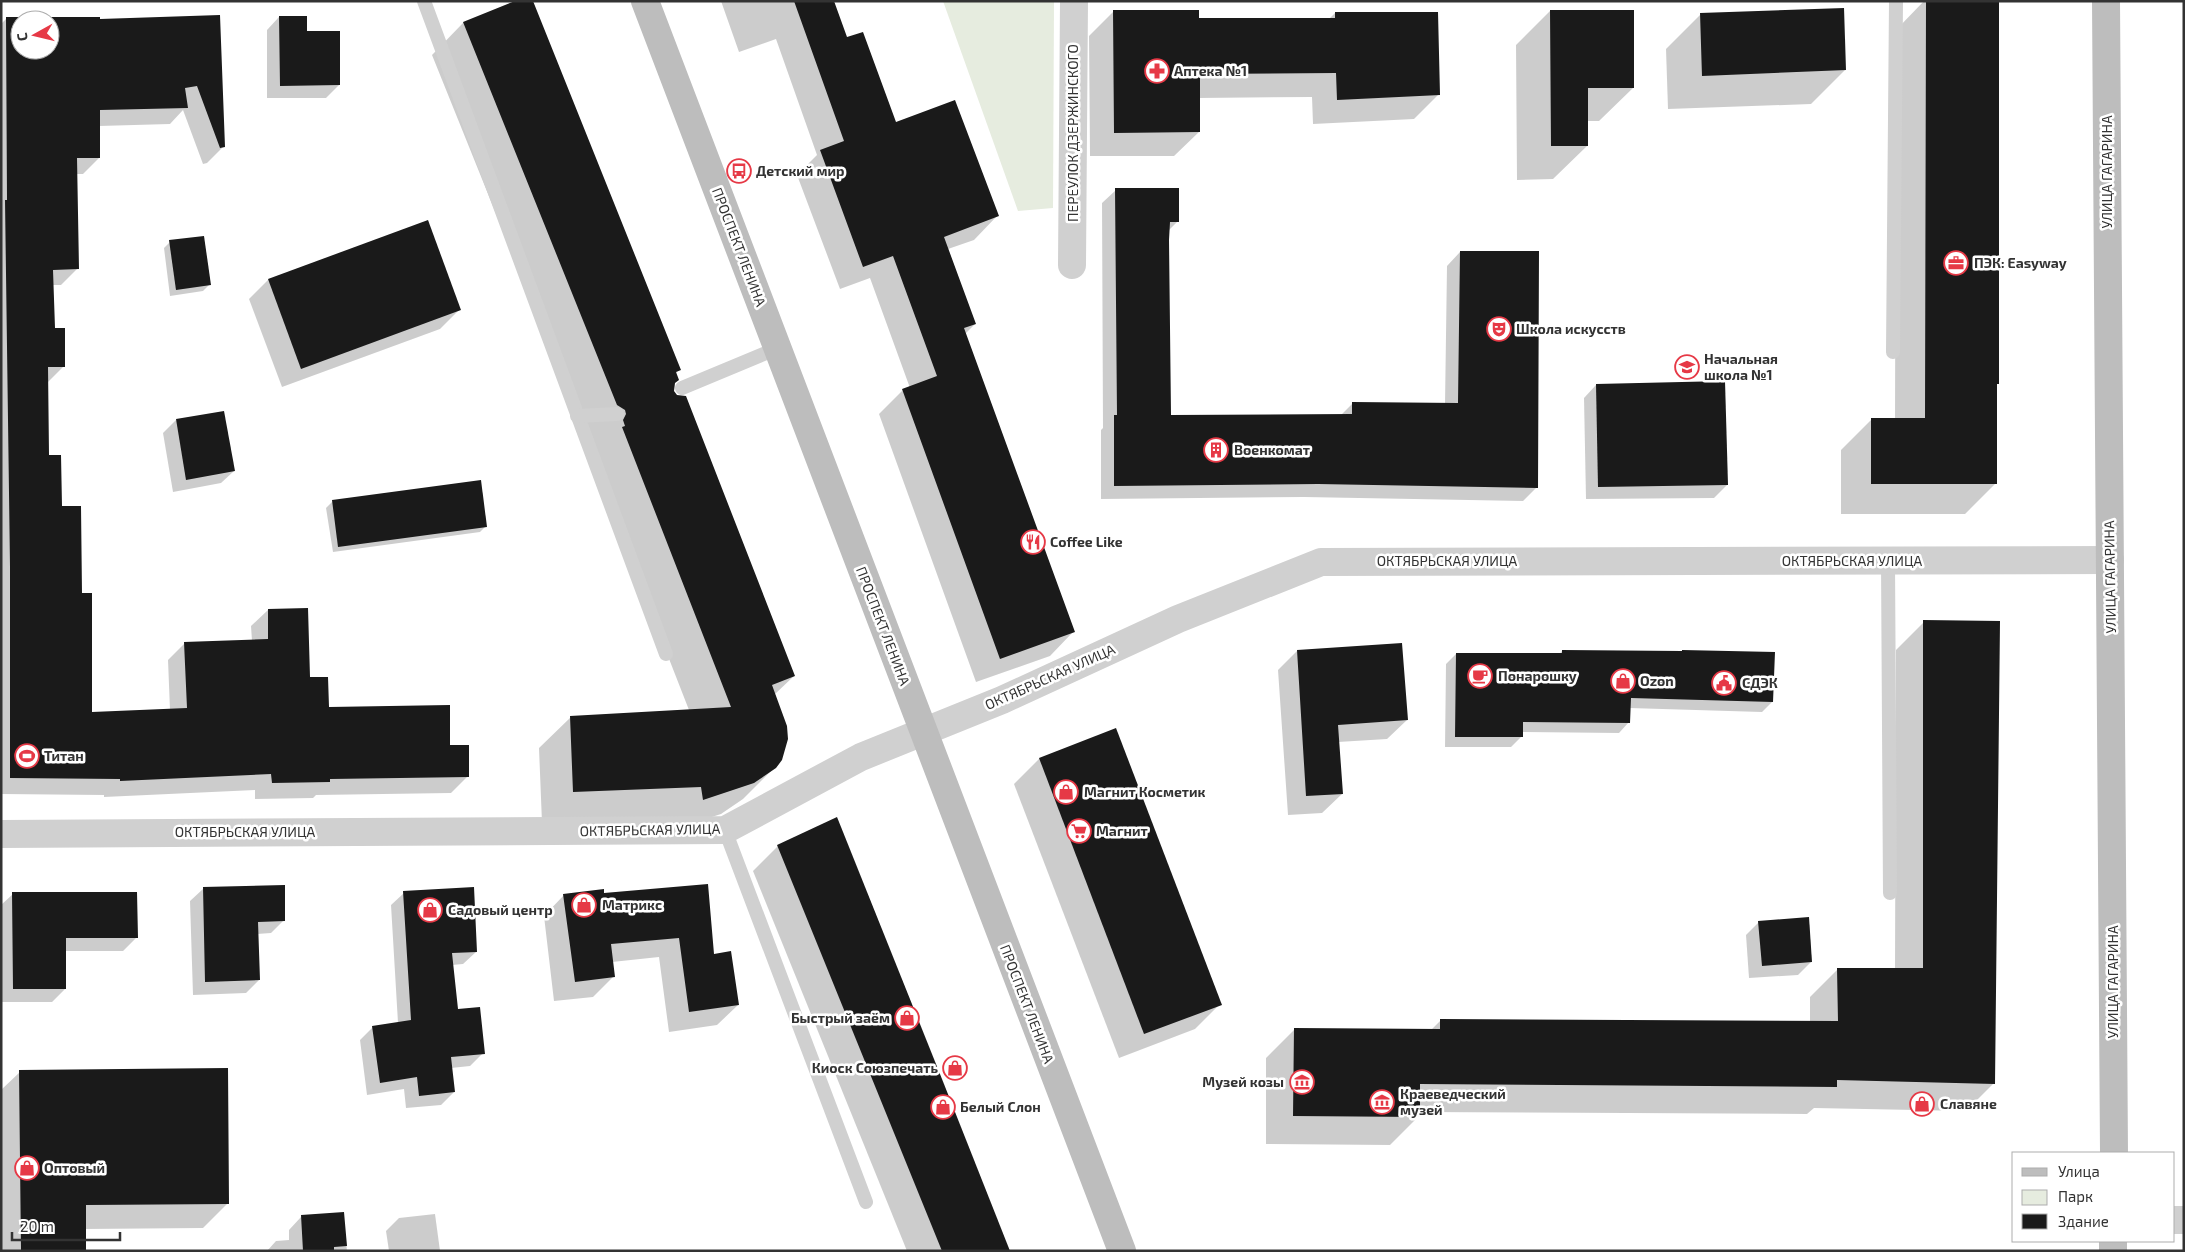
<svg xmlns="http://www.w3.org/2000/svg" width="2185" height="1252" font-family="'Exo 2',sans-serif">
<rect width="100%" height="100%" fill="#fff"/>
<path fill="#e6ecdf" d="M943 1H1054L1053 208 1018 211Z"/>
<g fill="#0003" fill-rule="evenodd">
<path d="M518 1 680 369 676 373 672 391 794 676 774 695 775 767 743 799 721 814 672 830 542 823 539 748 571 717 689 710 591 459 586 437 432 55 463 23Z"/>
<path d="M721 1H833L846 39 895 124 997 216 974 240 948 249 975 324 965 334 1073 632 1050 656 976 682 879 414 903 390 910 388 870 278 840 289 797 175 817 155 776 39 739 52Z"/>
<path d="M1924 1H1997L1996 483 1965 514H1841V450L1871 420H1895L1896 30Z"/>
<path d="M1114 11 1198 20 1329 19 1335 13 1438 95 1414 119 1313 124 1312 97 1198 98 1199 132 1174 156H1090L1089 36Z"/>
<path d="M1550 11 1633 88 1599 121H1587V146L1553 179 1517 180 1516 45Z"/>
<path d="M1700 15 1845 70 1811 104 1668 109 1666 49Z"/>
<path d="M219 16 224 146 207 163 203 164 183 110 170 124 99 126V158L83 174H76L77 269 61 285H52L53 329 64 366 47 383 48 456 81 594 90 713 170 710 168 660 185 643 252 641 251 626 268 610 327 708 449 747 468 776 451 793 316 795 313 798 255 799V790L104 797V795L1 794V24L6 19 99 20ZM20 20H50V50H20Z"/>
<path d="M279 17 306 32 339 85 326 98H267V30Z"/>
<path d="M1116 190 1177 222 1168 231 1170 416 1341 415 1353 403 1445 404 1447 266 1460 252 1537 487 1523 501 1304 497 1101 499V430L1103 428 1102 203Z"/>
<path d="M170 242 209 285 203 291 170 296 164 248Z"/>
<path d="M268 280 459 310 440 329 282 387 249 299Z"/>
<path d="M1596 385 1727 485 1714 498 1586 499 1584 398Z"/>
<path d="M176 420 234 471 221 483 173 492 163 433Z"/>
<path d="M333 501 486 526 480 532 333 552 326 508Z"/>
<path d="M1924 622 1994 1083 1966 1111 1814 1108 1807 1114 1418 1112V1117L1390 1145 1266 1144V1058L1294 1030H1431L1441 1020 1810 1023V997L1838 969H1895L1896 650Z"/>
<path d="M1297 651 1407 720 1387 739 1338 742 1342 794 1322 813 1288 815 1278 670Z"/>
<path d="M1562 651 1681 653 1772 702 1762 712 1629 708V722L1619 733 1521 732V737L1511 747H1445L1446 664 1456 654 1559 655Z"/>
<path d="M1116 730 1220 1004 1195 1029 1119 1058 1014 784 1039 759Z"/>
<path d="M778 846 1009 1251H907L753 871Z"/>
<path d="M203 889 284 920 271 933 257 934 259 980 246 993 193 995 190 901Z"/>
<path d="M404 893 476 952 463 964 452 965 457 1010 483 1053 470 1066 451 1068 454 1092 441 1105 406 1108 404 1089 367 1095 360 1040 373 1027 398 1023 391 905Z"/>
<path d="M13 894 136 938 123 951H65V989L52 1002H1V905Z"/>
<path d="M603 894 713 955 738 1005 717 1025 669 1032 659 957 612 962 614 976 593 997 554 1001 544 916 564 895Z"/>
<path d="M1759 922 1811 962 1798 975 1749 978 1746 935Z"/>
<path d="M20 1072 228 1203 203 1228 85 1229V1251H1V1090Z"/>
<path d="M343 1213 347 1251H267L276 1241 289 1240V1230L301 1217Z"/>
<path d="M435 1214 440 1251H389L386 1231 399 1218Z"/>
</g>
<g fill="#1a1a1a" fill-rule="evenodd">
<path d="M515 1H533L681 370 676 372 679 380 675 383 674 391 677 395 686 396 795 676 772 685 787 726 788 739 782 760 776 768 754 783 703 800 701 787 573 792 570 716 731 707 622 427 625 426 623 420 626 414 625 410 617 405 463 22Z"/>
<path d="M794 1H834L847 37 863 32 896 122 955 100 999 216 944 237 976 324 964 328 1075 632 1000 659 902 389 937 376 893 256 863 267 820 150 844 141Z"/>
<path d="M1926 1H1999V384H1997V484H1871V418H1925Z"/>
<path d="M1844 8 1846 70 1702 76 1700 13Z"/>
<path d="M1113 10H1199V18H1335V12H1438L1440 95 1337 100 1336 73 1200 74V132L1114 133Z"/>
<path d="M1550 10H1634V88H1588V146H1551Z"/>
<path d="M220 15 225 147 220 148 197 86 185 88 188 108 100 110V158H77L79 269 53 270 55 328H65V367H48L49 455H61L62 506H81L82 593H92V712L187 708 184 642 268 639V609L308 608 310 677H328L329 707 450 705V745H469V777L330 779V782L272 783 271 774 120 781V779L10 778V566L5 200H7L6 17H100V19ZM20 20H50V50H20Z"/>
<path d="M279 16H307V31H340V85L280 86Z"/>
<path d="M1115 188H1179V222H1170L1169 240 1171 415 1352 414V402L1458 403 1460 251H1539L1538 488 1318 484 1114 486V415H1117Z"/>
<path d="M428 220 461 310 301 369 268 279Z"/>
<path d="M204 236 211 285 176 290 169 240Z"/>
<path d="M1725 381 1728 485 1598 487 1596 384Z"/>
<path d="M224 411 235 471 186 480 176 419Z"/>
<path d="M481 480 487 527 338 547 332 500Z"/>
<path d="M1923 620 2000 621 1995 1084 1837 1080V1087L1420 1084V1117L1293 1116 1294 1028 1440 1029V1019L1838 1021 1837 968H1923Z"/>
<path d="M1402 643 1408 720 1338 725 1343 794 1306 796 1297 650Z"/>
<path d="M1562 650 1682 651V650L1775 652 1773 702 1631 698 1630 723 1523 722V737H1455L1456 653H1562Z"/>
<path d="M1116 728 1222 1005 1144 1034 1039 758Z"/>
<path d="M837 817 940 1074 1010 1251H942L777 845Z"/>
<path d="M708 884 714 954 731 951 739 1005 689 1012 679 938 611 944 615 977 575 982 563 894 604 889V893Z"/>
<path d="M285 885V921L258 922 260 980 205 982 203 887Z"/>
<path d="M474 887 477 952 452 953 458 1009 480 1007 485 1054 451 1057 455 1092 419 1096 417 1077 380 1083 372 1026 411 1020 403 891Z"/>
<path d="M12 892H137L138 938H66V989H13Z"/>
<path d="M1809 917 1812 962 1762 966 1758 921Z"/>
<path d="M228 1068 229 1204 86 1205V1251H21L19 1070Z"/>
<path d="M344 1212 347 1246 334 1247V1251H303L301 1215Z"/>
</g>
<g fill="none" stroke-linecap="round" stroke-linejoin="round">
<g stroke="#d0d0d0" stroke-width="14">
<path d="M424 1 666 654"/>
<path d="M1893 352 1896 1"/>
<path d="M682 388 778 348"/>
<path d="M577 416 617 414"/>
<path d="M1888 561 1890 893"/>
<path d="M725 830 866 1202"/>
</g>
<g stroke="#d0d0d0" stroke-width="28">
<path d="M1072 265 1074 1"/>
<path d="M1 834 725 830 861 757 1002 700 1178 619 1321 562 2110 560"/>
<path d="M2174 1220H2184"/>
</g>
<g stroke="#bdbdbd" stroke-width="28">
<path d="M645 1 1122 1251"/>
<path d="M2106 1 2114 1153"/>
<path d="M2113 1251V1241"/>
</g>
</g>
<defs>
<g id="pharmacy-ring" transform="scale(1.25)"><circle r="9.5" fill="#fff" stroke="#e63946" stroke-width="1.5"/><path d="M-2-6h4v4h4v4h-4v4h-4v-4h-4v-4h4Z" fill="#e63946"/></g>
<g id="bus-ring" transform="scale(1.25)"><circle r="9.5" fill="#fff" stroke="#e63946" stroke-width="1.5"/><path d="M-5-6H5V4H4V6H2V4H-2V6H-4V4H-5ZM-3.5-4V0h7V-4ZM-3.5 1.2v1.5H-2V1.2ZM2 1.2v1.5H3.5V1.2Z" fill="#e63946"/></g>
<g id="office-ring" transform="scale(1.25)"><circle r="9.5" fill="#fff" stroke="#e63946" stroke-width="1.5"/><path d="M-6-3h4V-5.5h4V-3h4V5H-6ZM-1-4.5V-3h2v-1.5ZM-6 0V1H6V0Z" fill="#e63946"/></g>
<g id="theatre-ring" transform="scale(1.25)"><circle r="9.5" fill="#fff" stroke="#e63946" stroke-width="1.5"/><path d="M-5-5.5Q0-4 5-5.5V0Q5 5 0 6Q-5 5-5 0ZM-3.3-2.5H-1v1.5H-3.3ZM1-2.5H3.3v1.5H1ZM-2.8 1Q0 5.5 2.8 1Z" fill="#e63946"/></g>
<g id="school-ring" transform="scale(1.25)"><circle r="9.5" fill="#fff" stroke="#e63946" stroke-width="1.5"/><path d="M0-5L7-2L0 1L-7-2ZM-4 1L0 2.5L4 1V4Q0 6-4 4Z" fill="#e63946"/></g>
<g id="building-ring" transform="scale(1.25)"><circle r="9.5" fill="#fff" stroke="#e63946" stroke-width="1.5"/><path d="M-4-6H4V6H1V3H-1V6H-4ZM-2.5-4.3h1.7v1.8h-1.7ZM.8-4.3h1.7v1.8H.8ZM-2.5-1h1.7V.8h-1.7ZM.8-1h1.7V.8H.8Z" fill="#e63946"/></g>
<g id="restaurant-ring" transform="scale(1.25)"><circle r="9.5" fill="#fff" stroke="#e63946" stroke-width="1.5"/><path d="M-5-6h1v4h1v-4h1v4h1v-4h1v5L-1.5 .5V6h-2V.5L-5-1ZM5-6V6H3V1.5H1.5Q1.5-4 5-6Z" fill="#e63946"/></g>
<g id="cafe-ring" transform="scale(1.25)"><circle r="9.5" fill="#fff" stroke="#e63946" stroke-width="1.5"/><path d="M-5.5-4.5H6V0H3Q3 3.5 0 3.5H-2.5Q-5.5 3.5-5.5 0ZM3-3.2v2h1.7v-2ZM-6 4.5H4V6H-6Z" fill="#e63946"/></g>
<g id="shop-ring" transform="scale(1.25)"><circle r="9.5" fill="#fff" stroke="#e63946" stroke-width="1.5"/><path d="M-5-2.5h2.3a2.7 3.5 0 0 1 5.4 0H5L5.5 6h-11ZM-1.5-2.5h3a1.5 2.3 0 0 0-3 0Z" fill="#e63946"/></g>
<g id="civic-ring" transform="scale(1.25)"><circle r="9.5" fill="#fff" stroke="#e63946" stroke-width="1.5"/><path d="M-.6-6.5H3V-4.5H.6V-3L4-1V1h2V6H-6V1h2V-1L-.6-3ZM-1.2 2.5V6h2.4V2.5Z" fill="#e63946"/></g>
<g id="stadium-ring" transform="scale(1.25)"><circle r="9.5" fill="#fff" stroke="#e63946" stroke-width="1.5"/><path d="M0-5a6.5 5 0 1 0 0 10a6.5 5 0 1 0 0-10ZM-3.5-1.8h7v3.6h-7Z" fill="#e63946"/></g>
<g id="supermarket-ring" transform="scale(1.25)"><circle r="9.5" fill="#fff" stroke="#e63946" stroke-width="1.5"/><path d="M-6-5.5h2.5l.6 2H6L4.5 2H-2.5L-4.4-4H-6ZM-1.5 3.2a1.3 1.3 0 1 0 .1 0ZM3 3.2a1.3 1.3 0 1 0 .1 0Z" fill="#e63946"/></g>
<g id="museum-ring" transform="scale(1.25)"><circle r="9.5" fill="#fff" stroke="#e63946" stroke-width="1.5"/><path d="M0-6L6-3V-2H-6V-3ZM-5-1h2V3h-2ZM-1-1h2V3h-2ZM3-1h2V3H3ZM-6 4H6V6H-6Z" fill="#e63946"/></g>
</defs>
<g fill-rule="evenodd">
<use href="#pharmacy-ring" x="1157" y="71"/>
<use href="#bus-ring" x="739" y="171"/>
<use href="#office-ring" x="1956" y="263"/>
<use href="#theatre-ring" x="1499" y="329"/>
<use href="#school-ring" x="1687" y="367"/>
<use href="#building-ring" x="1216" y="450"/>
<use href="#restaurant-ring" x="1033" y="542"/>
<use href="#cafe-ring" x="1480" y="676"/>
<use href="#shop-ring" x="1623" y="681"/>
<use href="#civic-ring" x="1724" y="683"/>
<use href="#stadium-ring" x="27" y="756"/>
<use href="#shop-ring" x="1066" y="792"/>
<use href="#supermarket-ring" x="1079" y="831"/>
<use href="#shop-ring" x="584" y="905"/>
<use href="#shop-ring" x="430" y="910"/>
<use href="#shop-ring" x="907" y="1018"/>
<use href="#shop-ring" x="955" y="1068"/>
<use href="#museum-ring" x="1302" y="1082"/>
<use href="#museum-ring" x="1382" y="1102"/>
<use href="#shop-ring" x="1922" y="1104"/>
<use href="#shop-ring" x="943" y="1107"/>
<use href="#shop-ring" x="27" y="1168"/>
</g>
<g text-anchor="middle" stroke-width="5" stroke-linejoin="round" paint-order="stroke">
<g font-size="14" font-weight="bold" fill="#333" stroke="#fff" text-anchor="start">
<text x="1174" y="76">Аптека №1</text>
<text x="756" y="176">Детский мир</text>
<text x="1974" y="268">ПЭК: Easyway</text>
<text x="1516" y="334">Школа искусств</text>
<text x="1704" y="364">Начальная<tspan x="1704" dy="16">школа №1</tspan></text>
<text x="1234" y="455">Военкомат</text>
<text x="1050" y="547">Coffee Like</text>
<text x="1498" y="681">Понарошку</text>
<text x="1640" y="686">Ozon</text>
<text x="1742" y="688">СДЭК</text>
<text x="44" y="761">Титан</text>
<text x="1084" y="797">Магнит Косметик</text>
<text x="1096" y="836">Магнит</text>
<text x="602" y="910">Матрикс</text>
<text x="448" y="915">Садовый центр</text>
<text x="890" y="1023" text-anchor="end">Быстрый заём</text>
<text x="938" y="1073" text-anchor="end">Киоск Союзпечать</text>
<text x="1284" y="1087" text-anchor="end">Музей козы</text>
<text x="1400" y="1099">Краеведческий<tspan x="1400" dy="16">музей</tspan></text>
<text x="1940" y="1109">Славяне</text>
<text x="960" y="1112">Белый Слон</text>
<text x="44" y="1173">Оптовый</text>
</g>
<g font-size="14" fill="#333" stroke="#fff">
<text transform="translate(1073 133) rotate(-90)" y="5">ПЕРЕУЛОК ДЗЕРЖИНСКОГО</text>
<text transform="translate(2107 172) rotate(-90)" y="5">УЛИЦА ГАГАРИНА</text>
<text transform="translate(739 247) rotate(69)" y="5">ПРОСПЕКТ ЛЕНИНА</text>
<text x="1447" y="566">ОКТЯБРЬСКАЯ УЛИЦА</text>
<text x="1852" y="566">ОКТЯБРЬСКАЯ УЛИЦА</text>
<text transform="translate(2110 577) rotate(-91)" y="5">УЛИЦА ГАГАРИНА</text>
<text transform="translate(883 626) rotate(69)" y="5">ПРОСПЕКТ ЛЕНИНА</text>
<text transform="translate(1050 677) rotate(-24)" y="5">ОКТЯБРЬСКАЯ УЛИЦА</text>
<text transform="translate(650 830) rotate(-1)" y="5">ОКТЯБРЬСКАЯ УЛИЦА</text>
<text x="245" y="837">ОКТЯБРЬСКАЯ УЛИЦА</text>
<text transform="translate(2113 982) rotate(-90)" y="5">УЛИЦА ГАГАРИНА</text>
<text transform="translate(1027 1004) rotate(69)" y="5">ПРОСПЕКТ ЛЕНИНА</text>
</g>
</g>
<rect width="2185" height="1252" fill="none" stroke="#333333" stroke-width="5"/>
<rect x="2012" y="1152" width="162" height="90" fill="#ffffff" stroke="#adadad"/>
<rect x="2022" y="1168" width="25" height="8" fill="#bdbdbd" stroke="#adadad"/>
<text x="2058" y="1177" font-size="15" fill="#333333">Улица</text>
<rect x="2022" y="1190" width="25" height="15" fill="#e6ecdf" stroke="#adadad"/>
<text x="2058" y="1202" font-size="15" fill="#333333">Парк</text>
<rect x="2022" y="1214" width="25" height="15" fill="#1a1a1a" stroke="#adadad"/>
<text x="2058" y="1227" font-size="15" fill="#333333">Здание</text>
<g transform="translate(35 35) rotate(262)"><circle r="24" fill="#ffffff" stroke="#adadad"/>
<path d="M0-4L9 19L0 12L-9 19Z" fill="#e63946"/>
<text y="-8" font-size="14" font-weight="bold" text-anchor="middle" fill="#333333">С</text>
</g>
<path d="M12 1232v8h108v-8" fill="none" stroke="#333333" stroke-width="2.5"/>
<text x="20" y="1232" font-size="15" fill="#333333" stroke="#ffffff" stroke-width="4" paint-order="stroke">20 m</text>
</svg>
